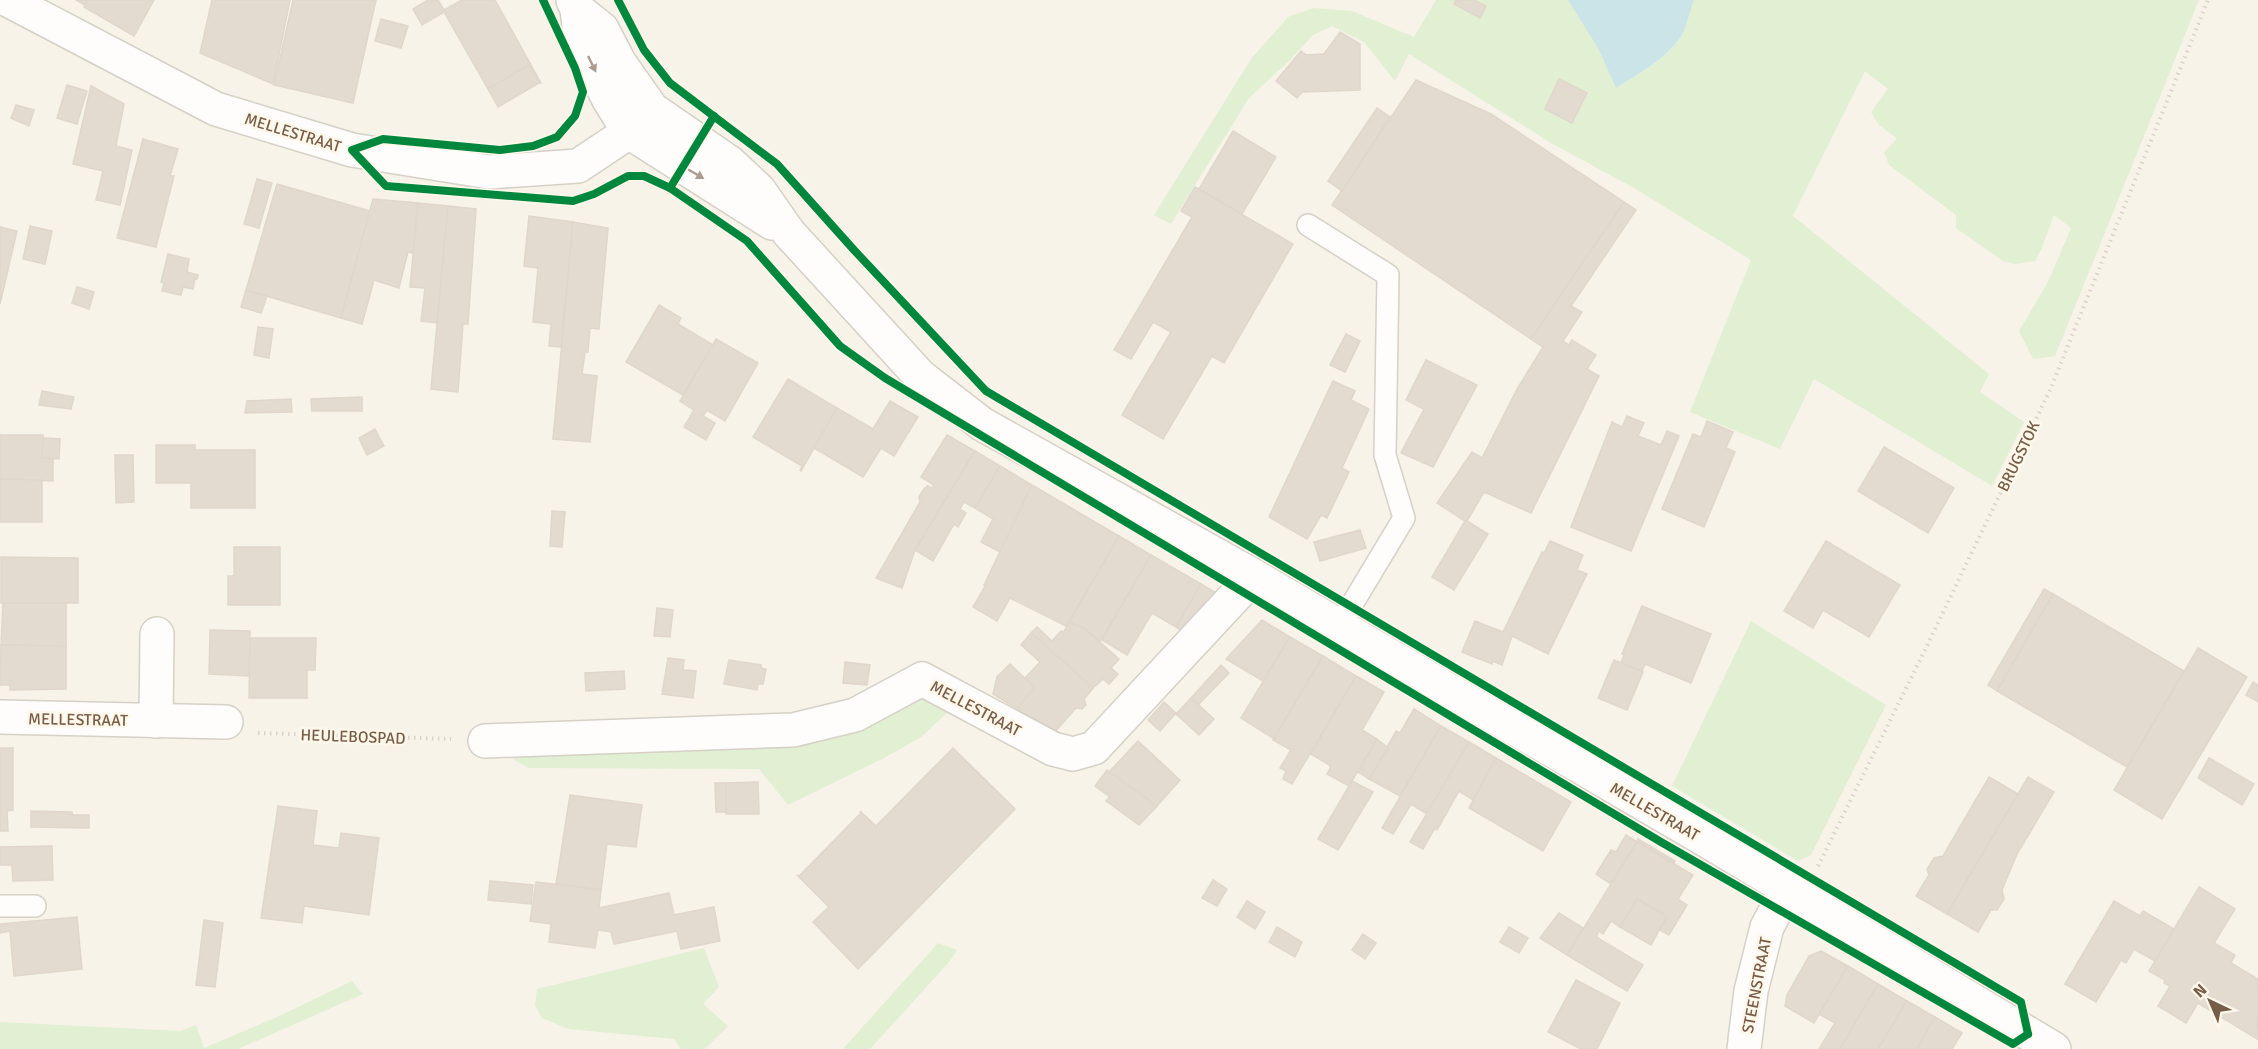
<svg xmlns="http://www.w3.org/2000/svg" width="2258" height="1049" font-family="Signika,sans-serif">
<rect width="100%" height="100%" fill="#f7f3e9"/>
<g fill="#e1efd2">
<path d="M1436 0H1569L1598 48 1616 88C1637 75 1674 55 1684 31 1688 21 1690 10 1694 0H2199L2055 356 2033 359 2019 331 2048 282 2071 228 2054 215 2042 248 2035 261 2015 264 2003 261 1956 228V215L1889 165 1884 152 1897 139 1878 124 1871 112 1888 89 1865 71 1793 216 1989 374 1980 392 2024 422 1992 486 1814 379 1780 449 1690 412 1751 260 1634 188 1551 143 1409 54 1395 81 1364 42 1332 26 1313 35 1290 60 1249 98 1171 224 1154 215 1251 59 1288 17 1313 8 1352 11 1414 37Z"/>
<path d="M1751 621 1886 705 1811 855 1798 861 1672 786Z"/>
<path d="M929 693 949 711 920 738 882 759 788 805 759 769 529 768 514 760V743L660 742Z"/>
<path d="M938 943 957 950 949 962 870 1049H843Z"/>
<path d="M704 948 719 987 703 1004 728 1026 705 1049H681L674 1039 568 1029 542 1018 535 1005 537 989Z"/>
<path d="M352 981 363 994 238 1049H0V1022L181 1031 196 1025 204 1048 277 1017Z"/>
</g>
<path fill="#cae4e8" d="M1568 0H1694C1690 10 1688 21 1684 31 1673 55 1637 75 1616 88L1598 48Z"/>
<g fill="#e4dbd0" stroke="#e0d6cb" stroke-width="1.5">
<path d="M76 0H88L85 5Z"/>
<path d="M88 0H154L134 36 84 7Z"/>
<path d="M212 0H290L273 84 200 53Z"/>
<path d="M293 0H376L353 103 274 85Z"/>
<path d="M428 0H438L444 10 462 0H495L541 83H539L529 65 488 89 444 12 422 25 413 9Z"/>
<path d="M1456 0H1474L1486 6 1480 18 1454 4Z"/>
<path d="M381 19 408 26 401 48 375 41Z"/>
<path d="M1340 32 1360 44V90L1304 92V90L1297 98 1276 81 1301 51 1306 55 1324 54Z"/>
<path d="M529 65 539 83 498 107 488 89Z"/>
<path d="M1559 79 1587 93 1572 123 1545 109Z"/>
<path d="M1416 80 1491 114 1624 202 1531 339 1332 205Z"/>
<path d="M67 85 87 91 77 124 57 118Z"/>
<path d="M91 86 124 104 116 146 132 150 120 205 96 200 103 171 73 164Z"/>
<path d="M16 105 34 110 29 126 11 118Z"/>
<path d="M1377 108 1390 117 1342 191 1328 181Z"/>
<path d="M1233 131 1276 157 1242 214 1199 189Z"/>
<path d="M143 139 178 149 170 176H174L156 247 117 238Z"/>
<path d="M257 179 272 183 259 228 244 224Z"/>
<path d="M277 184 370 211 341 318 246 290Z"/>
<path d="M1195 187 1293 244 1224 363 1212 356 1163 439 1122 415 1171 332 1153 322 1131 359 1114 350 1192 217 1181 211Z"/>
<path d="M373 199 418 203 413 253 408 252 399 288 374 280 362 324 341 318Z"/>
<path d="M1624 202 1636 210 1571 306 1582 312 1563 341 1569 345 1572 340 1596 355 1587 369 1599 376 1531 513 1484 492 1467 521 1488 534 1454 590 1432 577 1465 521 1437 503 1472 452 1482 458 1517 389 1543 347 1531 339Z"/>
<path d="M418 203 448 206 437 323 421 321 425 288 410 287Z"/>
<path d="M448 206 476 209 468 324H463L458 392 431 389Z"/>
<path d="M529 216 573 222 561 347 549 346 551 324 533 322 538 268 524 266Z"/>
<path d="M573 222 608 228 599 329 590 328 588 352H585L582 374 597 376 590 442 553 439Z"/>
<path d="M30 226 52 231 45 264 23 259Z"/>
<path d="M0 227 17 231 0 304Z"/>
<path d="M168 254 189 259 187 272 198 275 197 279H195L193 289 183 287 181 295 162 291 164 283 161 282Z"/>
<path d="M77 287 94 292 89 309 72 303Z"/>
<path d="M246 290 267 296 261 313 241 307Z"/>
<path d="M659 305 681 318 678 324 713 345 683 395 626 362Z"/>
<path d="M258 327 273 329 269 358 254 355Z"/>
<path d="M1346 334 1360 341 1345 372 1330 365Z"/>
<path d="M716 339 758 363 725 421 707 410 703 416 715 423 706 440 684 427 694 410 680 401Z"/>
<path d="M1426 360 1477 385 1433 467 1401 453 1424 409 1406 400Z"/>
<path d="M788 379 837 408 801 471 800 470 802 466 753 437Z"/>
<path d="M1333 381 1355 391 1351 400 1369 409 1342 468 1349 472 1327 518 1321 515 1307 539 1269 517Z"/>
<path d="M42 391 74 397 71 409 39 405Z"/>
<path d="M362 397V411H312L311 399Z"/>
<path d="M291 399 292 412 245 413 247 401Z"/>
<path d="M890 401 918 417 894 456 881 448 863 477 814 448 837 408 873 429Z"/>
<path d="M1627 416 1644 423 1638 436 1661 445 1667 431 1679 436 1631 551 1571 527 1612 422 1622 427Z"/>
<path d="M1707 421 1733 432 1726 448 1735 452 1704 527 1662 509 1693 434 1701 437Z"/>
<path d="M375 429 384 446 367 455 359 438Z"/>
<path d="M0 435H43L42 458 53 459V481L0 479Z"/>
<path d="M947 435 975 451 915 550 902 588 876 578 920 502 919 497 924 489 928 486 932 488 934 485 921 477Z"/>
<path d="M43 438 60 439 59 459 42 458Z"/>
<path d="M156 445H195V450H255V508H191V483H156Z"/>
<path d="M1884 447 1954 488 1928 533 1858 491Z"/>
<path d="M975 451 1000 466 975 508 964 502 960 509 966 513 958 527 954 524 933 561 915 550Z"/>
<path d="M115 455H133L134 502 116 503Z"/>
<path d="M1000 466 1032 485 1000 552 981 542 993 519 975 508Z"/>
<path d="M0 479 42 480V522H0Z"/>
<path d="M1032 485 1119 536 1066 626 1010 598 997 621 973 607 986 585H984Z"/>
<path d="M552 511 565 512 562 547 550 546Z"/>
<path d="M1360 530 1366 548 1320 561 1314 542Z"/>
<path d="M1119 536 1151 555 1100 642 1085 629 1069 622Z"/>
<path d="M1550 541 1583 555 1577 570 1587 574 1548 654 1512 636 1502 665 1493 661 1492 664 1462 652 1475 621 1503 632 1542 552 1544 553Z"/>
<path d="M1826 541 1900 585 1869 637 1823 610 1813 628 1784 611Z"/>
<path d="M234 547H280V605H228V576H234Z"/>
<path d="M1151 555 1201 584 1176 627 1152 613 1127 655 1102 640Z"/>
<path d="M1 557 78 558V603H1Z"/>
<path d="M1201 584 1216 593 1185 633 1176 627Z"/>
<path d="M2044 589 2053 594 1997 691 1988 685Z"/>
<path d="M2053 594 2184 671 2127 767 1997 691Z"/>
<path d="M3 603H66V646L1 645Z"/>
<path d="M1642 606 1711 634 1691 683 1645 664 1642 671 1621 663 1624 655 1622 654Z"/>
<path d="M657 608 673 610 670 637 654 636Z"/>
<path d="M1262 620 1290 637 1263 681 1226 659Z"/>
<path d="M1069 622 1085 629 1119 659 1111 668 1118 674 1109 684 1103 679 1093 688 1031 633 1037 627 1052 641 1061 631 1064 632Z"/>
<path d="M210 630 250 631 249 676 209 674Z"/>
<path d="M1031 633 1093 688 1084 699 1086 705 1082 709 1076 708 1054 733 1017 709 1034 687 1025 678 1040 662 1021 645Z"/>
<path d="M1290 637 1323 656 1274 739 1241 718Z"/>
<path d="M250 638H316L315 670H307V698H249Z"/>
<path d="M1 645 66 646V689L10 690V685H0Z"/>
<path d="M2198 648 2247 677 2162 819 2114 790Z"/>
<path d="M1323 656 1356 676 1292 784 1283 779 1286 771 1280 768 1291 750 1273 740Z"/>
<path d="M668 658 684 660 683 670 696 671 693 698 662 694Z"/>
<path d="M729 660 761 665V668L766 669 763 684H758L757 690 724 684Z"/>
<path d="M1614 660 1643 672 1627 710 1598 698Z"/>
<path d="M845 662 870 665 867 685 843 683Z"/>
<path d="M1010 664 1034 687 1017 709 993 694 997 677Z"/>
<path d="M1221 665 1229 673 1198 705 1191 698Z"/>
<path d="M624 671 625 689 586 691 585 673Z"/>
<path d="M1356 676 1384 692 1362 730 1377 739 1349 786 1327 774 1331 766 1311 754Z"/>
<path d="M2253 682 2258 685V702L2246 695Z"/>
<path d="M1191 698 1214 719 1199 735 1176 714Z"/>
<path d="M1164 702 1176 713 1160 731 1148 720Z"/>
<path d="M1414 709 1441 726 1400 796 1369 779 1396 731 1400 733Z"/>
<path d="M1441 726 1469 742 1427 814 1411 804 1393 834 1382 828Z"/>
<path d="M1377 739 1388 748 1369 779 1358 772Z"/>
<path d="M1138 741 1180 780 1157 806 1109 772Z"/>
<path d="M1469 742 1496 758 1473 800 1459 791 1437 830 1435 828 1423 849 1410 842Z"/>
<path d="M0 748H13V810L7 811 8 831H0Z"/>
<path d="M953 748 1015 809 858 969 813 922 829 907 797 875 799 876 861 813 860 811 876 826Z"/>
<path d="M1496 758 1571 802 1543 851 1469 808Z"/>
<path d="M2209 758 2254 784 2242 805 2198 778Z"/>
<path d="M1107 770 1157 806 1139 825 1106 801 1110 797 1095 786Z"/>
<path d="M1989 777 2018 794 1947 914 1916 896 1929 875 1927 869 1934 858 1943 856Z"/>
<path d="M2028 777 2054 792 2017 854 2002 890 2004 899 1997 910H1991L1978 932 1947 914Z"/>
<path d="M1352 781 1373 792 1338 850 1318 839Z"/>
<path d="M758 782 759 814H726V783Z"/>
<path d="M715 783H726V812H716Z"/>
<path d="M570 795 642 805 636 847 607 844 601 890 556 884Z"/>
<path d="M278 806 317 811 313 845 339 848 341 833 379 838 369 915 304 906 302 923 261 918Z"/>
<path d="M31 811 72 812V815H89V828L31 827Z"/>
<path d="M1626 835 1637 842 1611 884 1596 874 1611 850 1616 852Z"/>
<path d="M1638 839 1675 861 1674 863 1637 842Z"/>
<path d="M1637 842 1693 875 1678 899 1687 905 1669 935 1660 930 1667 916 1637 899 1620 927 1611 921 1603 934 1599 931 1596 937 1643 965 1627 991 1567 955Z"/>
<path d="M52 846 53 880 13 881 12 865H0V847Z"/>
<path d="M1213 880 1227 889 1217 906 1202 898Z"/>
<path d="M490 881 533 885 531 904 488 900Z"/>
<path d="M536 882 601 890 599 908 669 893 674 915 714 907 720 941 681 949 677 931 614 944 611 932 598 930 595 948 549 942 551 924 530 921Z"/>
<path d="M2199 887 2235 909 2214 943 2235 955 2231 963 2258 979 2257 1039 2198 1003 2186 1023 2158 1006 2170 986 2164 983 2165 980 2149 971Z"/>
<path d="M1637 899 1667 916 1651 945 1620 927Z"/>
<path d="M1247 901 1265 912 1255 929 1237 917Z"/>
<path d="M2114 901 2140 916 2143 911 2174 929 2155 961 2134 949 2126 963 2121 960 2096 1002 2065 984Z"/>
<path d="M1559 913 1583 928 1567 955 1540 938Z"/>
<path d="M77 917 82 969 14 976 10 931 0 933V924Z"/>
<path d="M204 920 223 923 215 987 196 985Z"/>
<path d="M1277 927 1302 942 1295 957 1269 942Z"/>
<path d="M1509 927 1528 938 1519 953 1500 942Z"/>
<path d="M1363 934 1376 943 1365 959 1352 950Z"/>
<path d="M1821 951 1848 966 1814 1023 1785 1006 1787 995 1809 956Z"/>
<path d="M1848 966 1878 984 1840 1049H1819L1835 1023 1819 1014Z"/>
<path d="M1576 980 1620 1003 1597 1049H1581L1548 1032Z"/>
<path d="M1878 984 1907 1001 1878 1049H1840Z"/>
<path d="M1907 1001 1935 1017 1917 1049H1878Z"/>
<path d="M1935 1017 1962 1033 1952 1049H1917Z"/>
</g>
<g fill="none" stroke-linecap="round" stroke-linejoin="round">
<g stroke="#d6d0c7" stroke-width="24">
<g id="lane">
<path d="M1308 225 1388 275 1385 455 1404 518 1339 626"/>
<path d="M0 906H35"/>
</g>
</g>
<g stroke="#d6d0c7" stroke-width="36">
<g id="street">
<path d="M8 0 216 109 352 150 489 172 578 166 629 132 649 112"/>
<path d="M0 717 226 722"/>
<path d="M156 721 157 634"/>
<path d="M485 741 793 730 855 715 922 679 1053 749 1073 754 1094 748 1254 576"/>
<path d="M1744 1049 1751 991 1767 927 1787 890"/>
</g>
</g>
<g stroke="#d6cfc6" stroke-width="36">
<g id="secondary">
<path d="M573 0 577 9 602 29 619 62 652 109 729 162 759 190 789 233 920 376 982 424 1254 576 1709 842 2054 1049"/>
<path d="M577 9 581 43 608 98 629 132 772 223"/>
</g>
</g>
<g stroke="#dad3cb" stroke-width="4" stroke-dasharray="1.5 4.5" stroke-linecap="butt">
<path d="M258 733 451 739"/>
<path d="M1818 866 1923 654 2050 390 2208 0"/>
</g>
<use href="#lane" stroke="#fefdfc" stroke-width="21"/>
<use href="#street" stroke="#fefdfc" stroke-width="33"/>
<use href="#secondary" stroke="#fefdfc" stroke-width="33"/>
<g stroke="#fff8ea" stroke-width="11">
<g id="cycleway">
<path d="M543 0 575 68 583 92 575 116 557 137 533 146 500 150 383 139 352 150 386 186 573 201 594 194 628 176H644L670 188 747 241 840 346 885 378 1661 842 2013 1044 2028 1034"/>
<path d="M618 0 644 50 670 83 777 164 854 250 986 391 2021 1002 2028 1034"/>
<path d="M670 188 714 116"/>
</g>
</g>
<use href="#cycleway" stroke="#00873e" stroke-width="8"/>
</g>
<defs><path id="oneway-solid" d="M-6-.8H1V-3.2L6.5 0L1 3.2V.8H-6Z" transform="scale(1.5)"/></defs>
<g fill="#ad9c8f">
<use href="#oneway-solid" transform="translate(592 64) rotate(64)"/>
<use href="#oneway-solid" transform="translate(696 174) rotate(30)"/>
</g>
<g text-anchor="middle" stroke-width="5" stroke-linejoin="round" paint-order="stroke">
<g font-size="16" fill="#775c47" stroke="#fff8ea">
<text transform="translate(293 132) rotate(17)" y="6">MELLESTRAAT</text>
<text transform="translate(2018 456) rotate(-64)" y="6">BRUGSTOK</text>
<text transform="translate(976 708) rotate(28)" y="6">MELLESTRAAT</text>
<text transform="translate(78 719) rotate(1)" y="6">MELLESTRAAT</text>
<text transform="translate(353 736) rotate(2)" y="6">HEULEBOSPAD</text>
<text transform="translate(1655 811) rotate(30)" y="6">MELLESTRAAT</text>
<text transform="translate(1756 985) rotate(-79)" y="6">STEENSTRAAT</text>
</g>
</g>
<g transform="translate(2210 1001) rotate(316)" stroke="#fff8ea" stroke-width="4.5" paint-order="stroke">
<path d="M0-4.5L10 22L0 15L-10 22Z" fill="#775c47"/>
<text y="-9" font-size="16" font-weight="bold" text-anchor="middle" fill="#775c47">N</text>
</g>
</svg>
